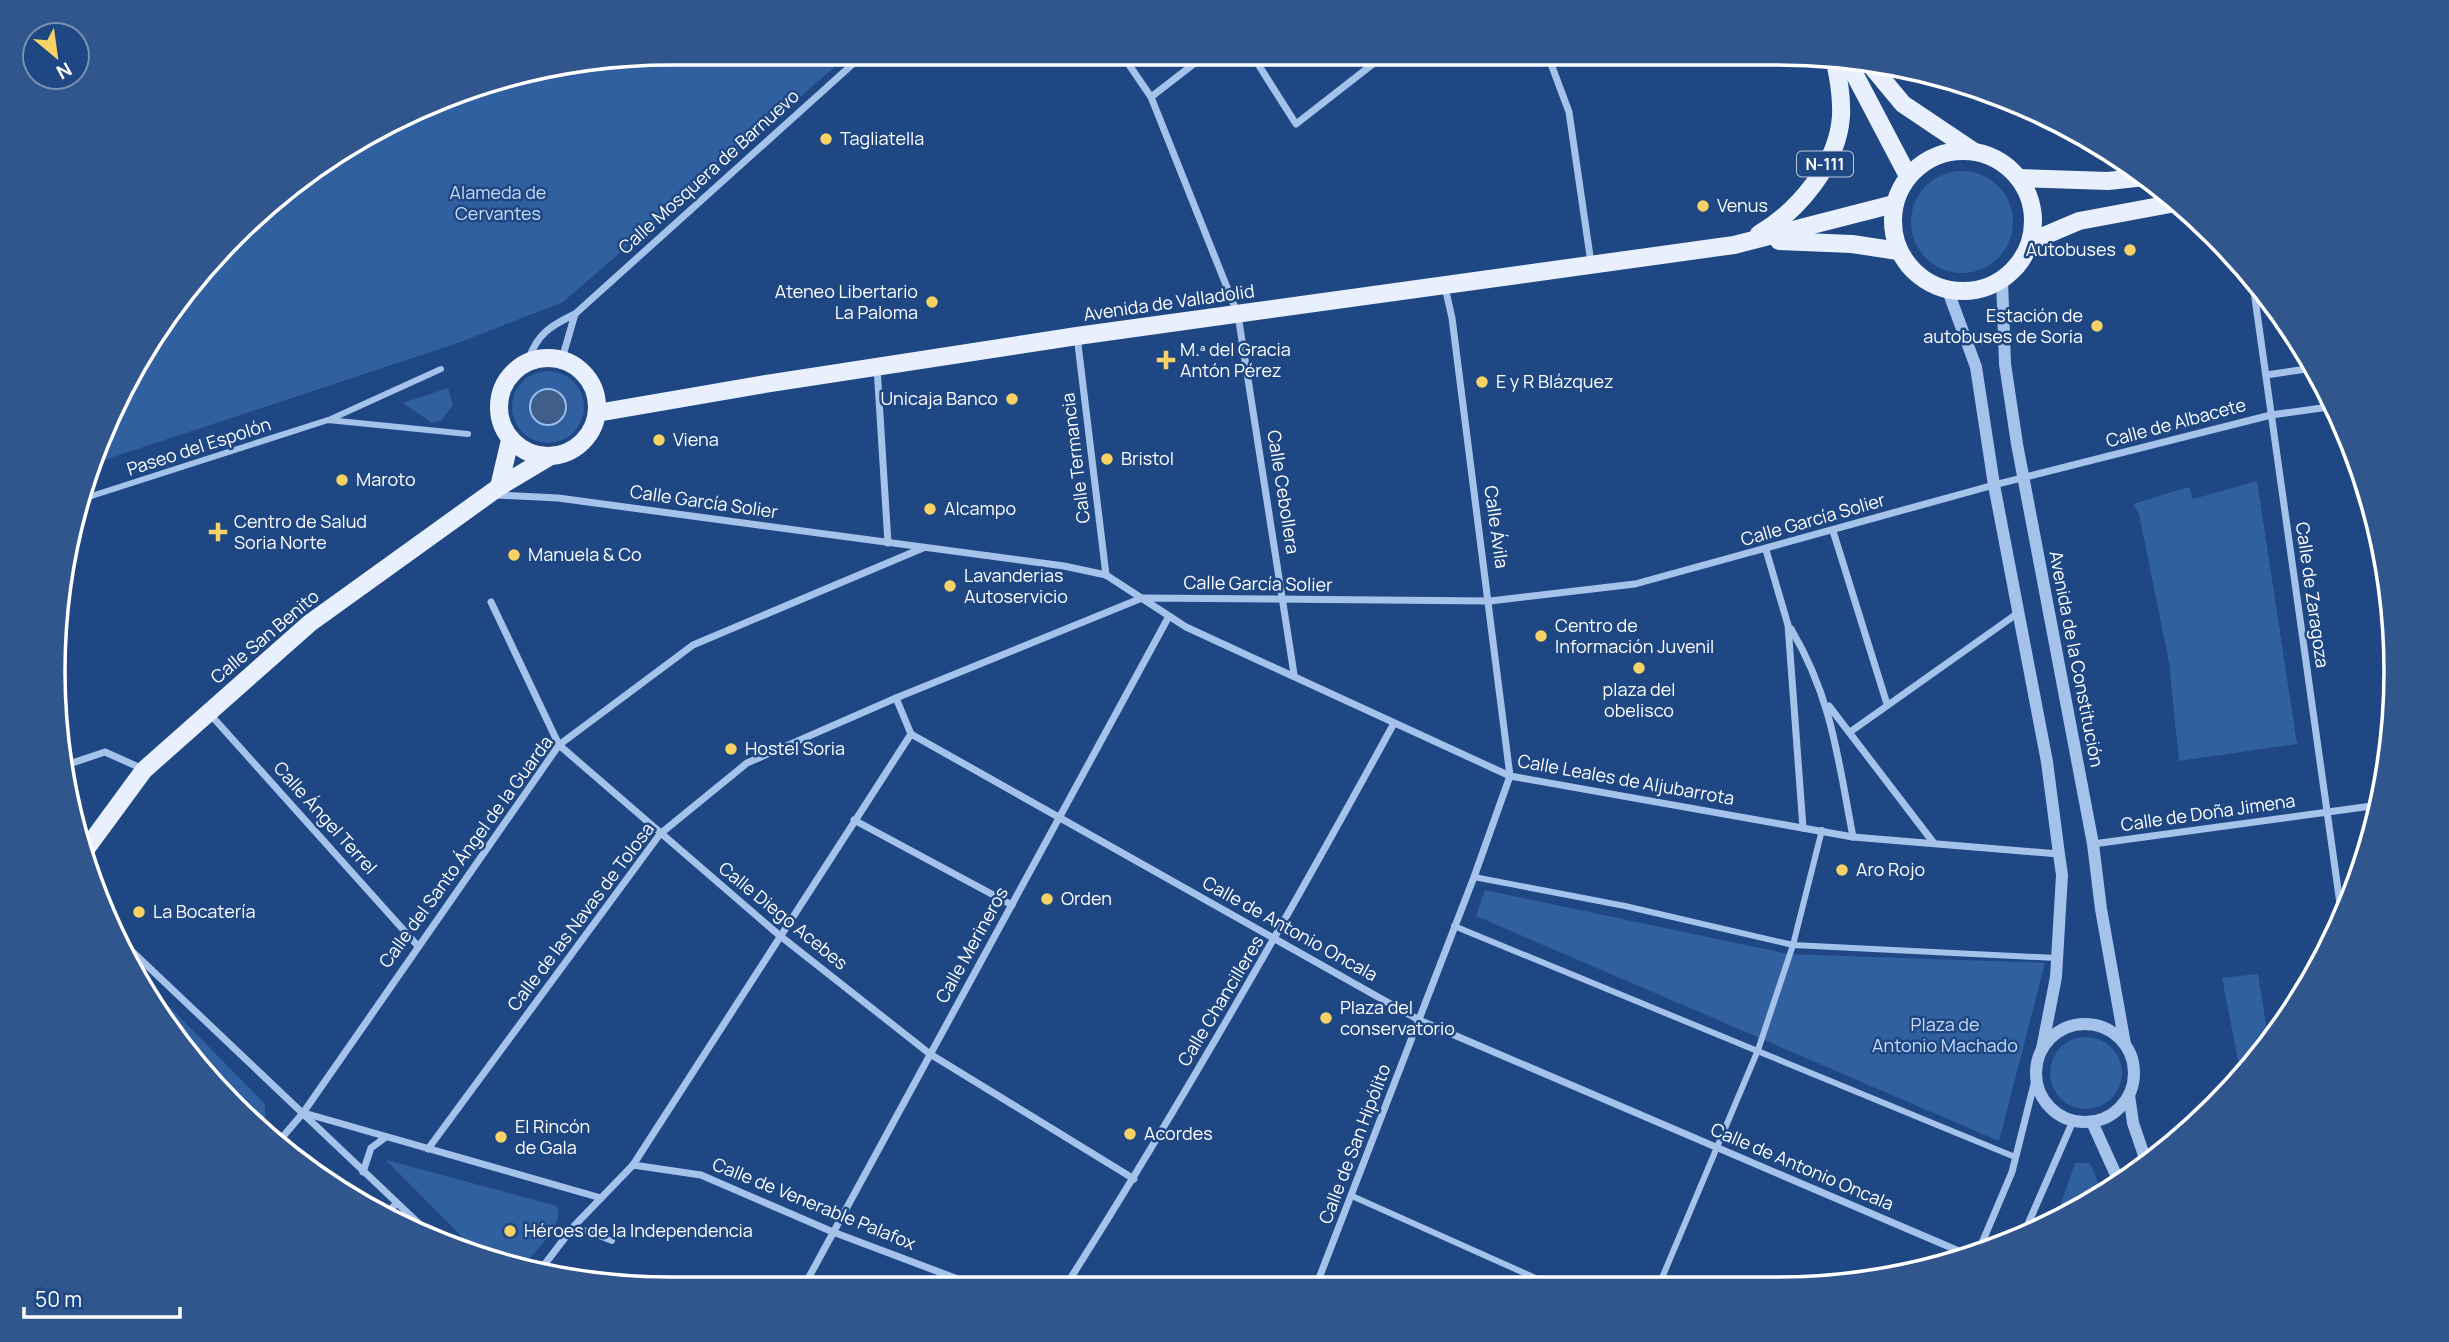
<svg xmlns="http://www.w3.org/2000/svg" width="2449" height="1342" font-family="Manrope,sans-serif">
<rect width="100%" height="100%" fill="#1e4783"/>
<g fill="#3160a1">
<path d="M671 53H851L563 302 458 343 95 463 157 328 294 181 472 85Z"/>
<circle cx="1962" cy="222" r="51"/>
<circle cx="548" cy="407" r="36"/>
<path d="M448 388 453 405 442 420 432 423 403 403Z"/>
<path d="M2257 481 2297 744 2179 761 2169 662 2139 514 2133 504 2189 487 2193 499Z"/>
<path d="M1485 890 1788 954 2045 963 1999 1141 1476 916Z"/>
<path d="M2258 974 2267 1030 2276 1029 2241 1075 2222 978Z"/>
<path d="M149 986 265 1104V1127L206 1079Z"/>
<circle cx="2086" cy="1073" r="36"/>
<path d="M386 1160 557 1206C565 1227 532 1254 519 1270L481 1256Z"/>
<path d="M2075 1163H2090L2103 1195 2056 1218Z"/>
</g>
<circle fill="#405e8a" stroke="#98bceb" stroke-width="2" cx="548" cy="407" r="18"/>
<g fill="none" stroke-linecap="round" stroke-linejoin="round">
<g stroke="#a5c2ea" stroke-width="6">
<path d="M331 419 441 369"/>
<path d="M79 500 328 420 468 434"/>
<path d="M1474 877 1625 906 1793 945 2056 958"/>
<path d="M1454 926 2015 1157"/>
<path d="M1352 1196 1551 1285"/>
<path d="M574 1226 612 1241"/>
<path d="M1659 1285 1758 1050 1793 945 1822 830"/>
</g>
<g stroke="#a5c2ea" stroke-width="7">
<path d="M1121 53 1151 97 1238 315 1294 674"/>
<path d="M1251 53 1296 124 1387 53"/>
<path d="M1547 53 1569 112 1591 263"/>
<path d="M1151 97 1208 53"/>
<path d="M2252 277 2342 918"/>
<path d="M1077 336 1106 575"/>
<path d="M562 359 575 314"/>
<path d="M528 361C537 334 550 326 575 314L865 53"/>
<path d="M877 367 888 543"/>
<path d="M2266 375 2314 368"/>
<path d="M496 495 558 498 1064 566 1106 575 1186 627 1510 776 1853 837 2059 854"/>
<path d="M1833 531 1887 704"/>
<path d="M1766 550 1788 625 1803 828"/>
<path d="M491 602 559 745 779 935 930 1054 1134 1179"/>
<path d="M1791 629C1832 698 1838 759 1853 837"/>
<path d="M896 698 911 734 1419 1020 1973 1257"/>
<path d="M1829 706 1933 842"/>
<path d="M209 713 417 945"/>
<path d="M1850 732 2018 613"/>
<path d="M66 765 105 752 143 769"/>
<path d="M854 820 1012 905"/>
<path d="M2093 844 2379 805"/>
<path d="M119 939 431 1235"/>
<path d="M304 1113 601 1198"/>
<path d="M280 1140 303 1113 559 745 693 645 923 548"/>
<path d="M428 1149 660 834 747 763 896 698 1142 598 1490 601 1635 584 1994 485 2271 415 2336 406"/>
<path d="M633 1165 701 1175 833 1232 979 1287"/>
<path d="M363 1172 371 1148 386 1137"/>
<path d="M384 1216 396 1204"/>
<path d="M2024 1233 2073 1121"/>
<path d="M1976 1257 2012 1172 2036 1076"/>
<path d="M538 1273 574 1226 633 1165 911 734"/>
<path d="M1316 1286 1474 877 1510 776 1452 318 1445 287"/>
<path d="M1065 1287C1182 1103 1289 915 1393 725"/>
<path d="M803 1288 1168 618"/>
</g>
<g stroke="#a5c2ea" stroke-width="12">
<path d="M2002 280 2005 364 2017 444 2093 844 2101 909 2125 1044"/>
<path d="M1948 291 1976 367 1994 485 2047 762 2059 854 2062 875 2056 977 2042 1049"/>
<circle cx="2085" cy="1073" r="49"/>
<path d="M2129 1095 2133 1123 2147 1164"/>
<path d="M2092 1122 2121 1186"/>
</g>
<g stroke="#e8f0fe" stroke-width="18">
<path d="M1846 58 1908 176"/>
<path d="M1868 62 1903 104 1973 151"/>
<circle cx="1963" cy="221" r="70"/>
<path d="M2020 178 2108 181 2145 177"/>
<path d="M1759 234C1798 211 1838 164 1841 116 1842 96 1838 76 1834 56"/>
<path d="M1779 241 1852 244 1898 251"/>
<path d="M2032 241 2079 221 2181 202"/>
<circle cx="548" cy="407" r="49"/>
<path d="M597 413 765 384 1077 336 1734 245 1894 204"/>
<path d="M499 487 510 440"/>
<path d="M86 849 144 770 310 623 499 487 549 457"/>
</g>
</g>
<g fill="#f8d264" stroke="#1e4783" stroke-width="2.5">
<circle cx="826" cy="139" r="7"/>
<circle cx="1703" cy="206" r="7"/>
<circle cx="2130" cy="250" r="7"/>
<circle cx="932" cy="302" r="7"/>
<circle cx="2097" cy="326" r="7"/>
<path d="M1162.5 349.5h7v7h7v7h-7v7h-7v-7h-7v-7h7z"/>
<circle cx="1482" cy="382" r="7"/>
<circle cx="1012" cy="399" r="7"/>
<circle cx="659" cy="440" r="7"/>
<circle cx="1107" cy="459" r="7"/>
<circle cx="342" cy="480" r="7"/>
<circle cx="930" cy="509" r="7"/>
<path d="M214.5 521.5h7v7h7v7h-7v7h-7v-7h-7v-7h7z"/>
<circle cx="514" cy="555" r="7"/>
<circle cx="950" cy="586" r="7"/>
<circle cx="1541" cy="636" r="7"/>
<circle cx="1639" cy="668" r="7"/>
<circle cx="731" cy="749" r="7"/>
<circle cx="1842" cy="870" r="7"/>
<circle cx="1047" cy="899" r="7"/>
<circle cx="139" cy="912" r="7"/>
<circle cx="1326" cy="1018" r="7"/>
<circle cx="1130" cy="1134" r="7"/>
<circle cx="501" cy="1137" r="7"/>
<circle cx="510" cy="1231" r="7"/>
</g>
<g text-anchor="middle" stroke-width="5" stroke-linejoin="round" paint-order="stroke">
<rect fill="#1e4783" stroke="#bcc8da" stroke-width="2" x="1797" y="151.5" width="56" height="25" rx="5"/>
<g font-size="16" font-weight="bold" fill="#fff">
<text x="1825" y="170">N-111</text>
</g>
<g font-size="18" fill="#fff" stroke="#1e4783" text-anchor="start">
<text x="840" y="145">Tagliatella</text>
<text x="1717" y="212">Venus</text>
<text x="2116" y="256" text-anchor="end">Autobuses</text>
<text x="918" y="298" text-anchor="end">Ateneo Libertario<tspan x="918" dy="21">La Paloma</tspan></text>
<text x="2083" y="322" text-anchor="end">Estación de<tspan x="2083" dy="21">autobuses de Soria</tspan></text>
<text x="1180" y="356">M.ª del Gracia<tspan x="1180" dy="21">Antón Pérez</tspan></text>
<text x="1496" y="388">E y R Blázquez</text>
<text x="998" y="405" text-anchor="end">Unicaja Banco</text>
<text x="673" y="446">Viena</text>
<text x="1121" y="465">Bristol</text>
<text x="356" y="486">Maroto</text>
<text x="944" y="515">Alcampo</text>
<text x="234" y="528">Centro de Salud<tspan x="234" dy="21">Soria Norte</tspan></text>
<text x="528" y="561">Manuela &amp; Co</text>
<text x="964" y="582">Lavanderias<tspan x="964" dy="21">Autoservicio</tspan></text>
<text x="1555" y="632">Centro de<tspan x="1555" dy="21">Información Juvenil</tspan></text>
<text x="1639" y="696" text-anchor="middle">plaza del<tspan x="1639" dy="21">obelisco</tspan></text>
<text x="745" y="755">Hostel Soria</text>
<text x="1856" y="876">Aro Rojo</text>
<text x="1061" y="905">Orden</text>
<text x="153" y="918">La Bocatería</text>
<text x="1340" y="1014">Plaza del<tspan x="1340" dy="21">conservatorio</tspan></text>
<text x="515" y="1133">El Rincón<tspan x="515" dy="21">de Gala</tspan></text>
<text x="1144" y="1140">Acordes</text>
<text x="524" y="1237">Héroes de la Independencia</text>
</g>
<g font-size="18" fill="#fff" stroke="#1e4783">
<text transform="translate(709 172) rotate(-42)" y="6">Calle Mosquera de Barnuevo</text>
<text transform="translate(1169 303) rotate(-8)" y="6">Avenida de Valladolid</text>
<text transform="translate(2176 423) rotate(-15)" y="6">Calle de Albacete</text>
<text transform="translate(199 447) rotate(-18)" y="6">Paseo del Espolón</text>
<text transform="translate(1076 458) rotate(-97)" y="6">Calle Termancia</text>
<text transform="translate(1283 492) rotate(81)" y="6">Calle Cebollera</text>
<text transform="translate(704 502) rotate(8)" y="6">Calle García Solier</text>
<text transform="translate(1813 520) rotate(-16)" y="6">Calle García Solier</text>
<text transform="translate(1496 527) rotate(82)" y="6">Calle Ávila</text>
<text transform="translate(1258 584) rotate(1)" y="6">Calle García Solier</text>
<text transform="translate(2312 595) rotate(82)" y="6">Calle de Zaragoza</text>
<text transform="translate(265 637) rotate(-40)" y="6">Calle San Benito</text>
<text transform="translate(2076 659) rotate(79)" y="6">Avenida de la Constitución</text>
<text transform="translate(1626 780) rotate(10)" y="6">Calle Leales de Aljubarrota</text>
<text transform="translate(2208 813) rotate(-8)" y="6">Calle de Doña Jimena</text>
<text transform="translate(325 818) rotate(48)" y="6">Calle Ángel Terrel</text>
<text transform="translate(466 852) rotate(-54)" y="6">Calle del Santo Ángel de la Guarda</text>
<text transform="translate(783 916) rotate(39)" y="6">Calle Diego Acebes</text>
<text transform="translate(581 917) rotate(-53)" y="6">Calle de las Navas de Tolosa</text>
<text transform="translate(1290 929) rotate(29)" y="6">Calle de Antonio Oncala</text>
<text transform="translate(972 945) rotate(-61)" y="6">Calle Merineros</text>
<text transform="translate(1221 1001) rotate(-59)" y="6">Calle Chancilleres</text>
<text transform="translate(1355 1144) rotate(-69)" y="6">Calle de San Hipólito</text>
<text transform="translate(1802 1167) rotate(23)" y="6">Calle de Antonio Oncala</text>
<text transform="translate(814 1204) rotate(22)" y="6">Calle de Venerable Palafox</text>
</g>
<g font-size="18" fill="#c9ddf7" stroke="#1e4783">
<text x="498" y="199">Alameda de<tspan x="498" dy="21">Cervantes</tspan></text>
<text x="1945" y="1031">Plaza de<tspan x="1945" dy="21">Antonio Machado</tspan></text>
</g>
</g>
<path d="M0 0H2449V1342H0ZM671 65H1778A606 606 0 0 1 2384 671V671A606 606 0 0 1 1778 1277H671A606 606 0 0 1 65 671V671A606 606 0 0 1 671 65Z" fill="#30568d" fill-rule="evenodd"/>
<path fill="none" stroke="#fff" stroke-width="3.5" d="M671 65H1778A606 606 0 0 1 2384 671V671A606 606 0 0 1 1778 1277H671A606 606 0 0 1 65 671V671A606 606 0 0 1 671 65Z"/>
<g transform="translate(56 56) rotate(151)"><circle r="33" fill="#1e4783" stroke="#7891b5" stroke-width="2"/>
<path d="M0-5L12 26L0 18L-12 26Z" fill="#f8d264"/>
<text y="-10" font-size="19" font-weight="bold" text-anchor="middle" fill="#ffffff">N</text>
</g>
<path d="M24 1307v10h156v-10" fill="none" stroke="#ffffff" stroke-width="3.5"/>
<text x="35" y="1307" font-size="21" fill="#ffffff" stroke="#1e4783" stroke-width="5" paint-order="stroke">50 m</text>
</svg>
